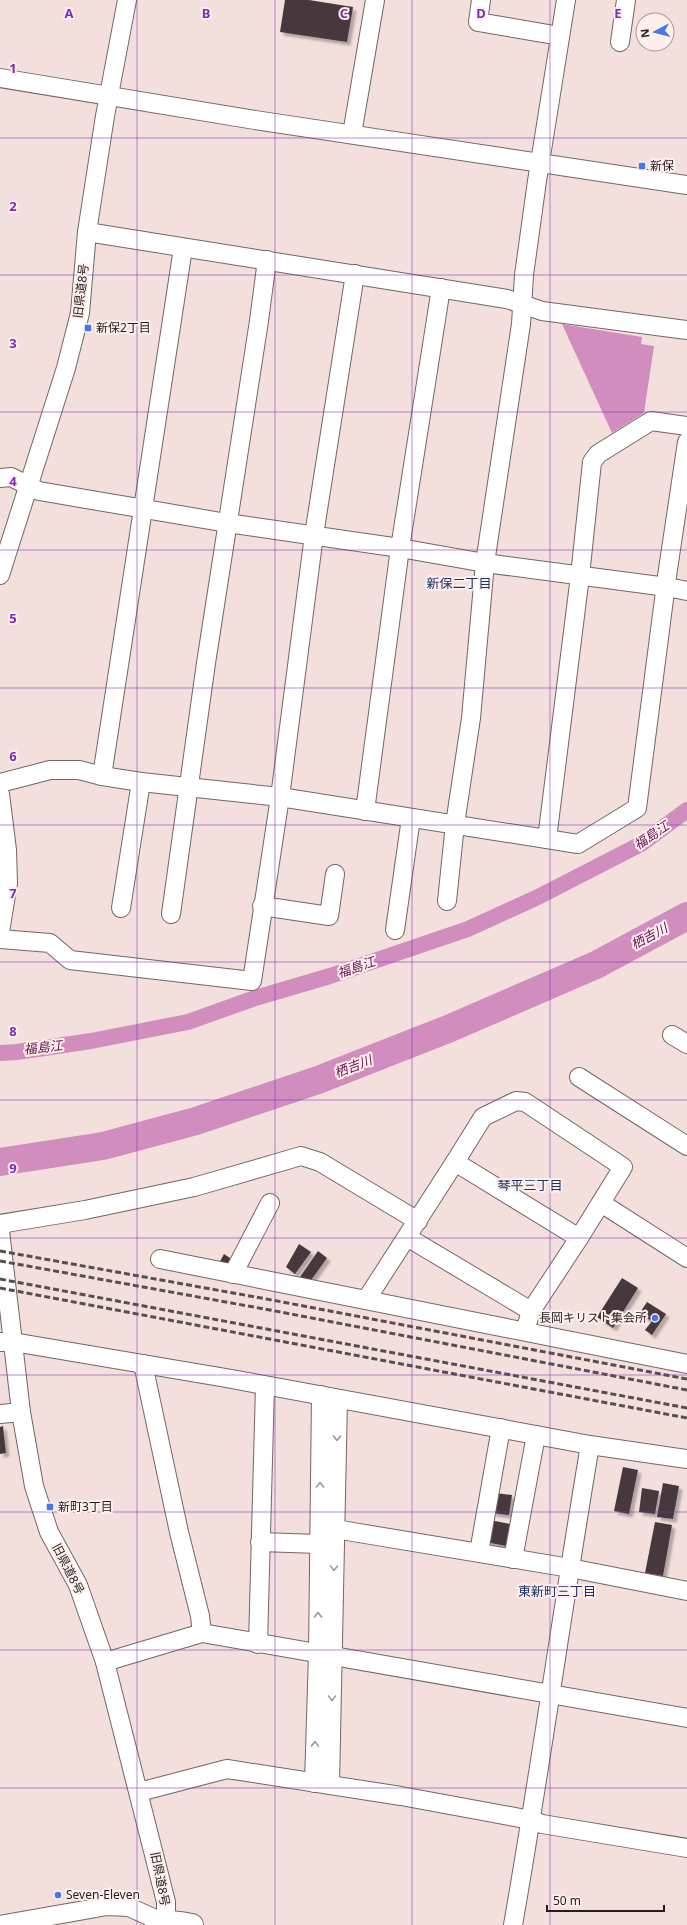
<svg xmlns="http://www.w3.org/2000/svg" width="687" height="1925" font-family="'Noto Sans','Noto Sans JP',sans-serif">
<defs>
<filter id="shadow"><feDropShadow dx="3.5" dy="3.5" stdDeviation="1" flood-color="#0004"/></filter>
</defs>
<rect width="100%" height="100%" fill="#f3e0dd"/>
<path fill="#d18dbd" d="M562 324 642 337 641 344 654 346 644 413 612 433Z"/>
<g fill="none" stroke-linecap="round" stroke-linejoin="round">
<path stroke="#d18dbd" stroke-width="16" d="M0 1053 17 1052 91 1041 188 1022 255 998 330 976 468 929 538 897 641 844 687 810"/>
<path stroke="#d18dbd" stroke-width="28" d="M0 1162 103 1146 196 1121 318 1080 448 1029 596 965 687 916"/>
</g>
<g fill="#47393c" filter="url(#shadow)">
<path d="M285 0H309L353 7 347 42 280 32Z"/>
<path d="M299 1244 311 1252 295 1274 286 1267Z"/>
<path d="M318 1251 327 1258 309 1283 300 1277Z"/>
<path d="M224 1254 233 1260 227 1270 218 1265Z"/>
<path d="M622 1278 638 1288 613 1328 597 1317Z"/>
<path d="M647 1302 666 1314 652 1335 645 1330 652 1321 639 1314Z"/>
<path d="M3 1426 6 1453 0 1454V1427Z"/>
<path d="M623 1467 638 1470 629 1514 614 1511Z"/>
<path d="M663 1483 679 1486 673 1519 657 1517Z"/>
<path d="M642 1488 659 1491 655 1514 639 1512Z"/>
<path d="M495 1493 512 1495 509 1515 492 1513Z"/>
<path d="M490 1520 510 1524 506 1546 486 1542Z"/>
<path d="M655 1522 672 1525 663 1576 645 1573Z"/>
</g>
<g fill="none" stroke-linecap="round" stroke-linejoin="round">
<g stroke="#756563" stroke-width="20">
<g id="minor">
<path d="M481 0 478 22 560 36"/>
<path d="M620 42 626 0"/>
<path d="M0 78 255 120 687 185"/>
<path d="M352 134 375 0"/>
<path d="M87 232 507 299 542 311 687 330"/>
<path d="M0 478 11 477 39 491 227 523 400 548 485 563 667 587 687 591"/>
<path d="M0 575 66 368 80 313 87 232 105 116 127 0"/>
<path d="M102 776 183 248"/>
<path d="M0 783 50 770H79L102 776 141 782 280 797 578 844 637 808 667 576 687 442"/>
<path d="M0 794 7 850 8 883 0 932"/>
<path d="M365 811 400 548 441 288"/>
<path d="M547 839 580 576 592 462 598 454 651 421 687 426"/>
<path d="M447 901 455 824 471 718 485 563 521 324 524 275 537 181 566 0"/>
<path d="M262 906 329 916 335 874"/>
<path d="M121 908 141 782"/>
<path d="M171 914 206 663 259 321 267 260"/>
<path d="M395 930 411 818"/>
<path d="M0 939 50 943 70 960 252 981 280 797 314 535 355 274"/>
<path d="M672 1035 687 1044"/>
<path d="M579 1077 687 1146"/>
<path d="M455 1162 483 1117 516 1101 525 1102 623 1167 579 1238 531 1311 525 1331"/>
<path d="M601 1203 687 1258"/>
<path d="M0 1224 85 1210 194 1187 301 1156 320 1162 418 1221"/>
<path d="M0 1231 21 1412 34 1486 49 1532 78 1585 105 1662 166 1902V1912L160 1925"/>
<path d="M407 1237 531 1311"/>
<path d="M160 1259 687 1364"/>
<path d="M233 1274 270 1203"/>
<path d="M366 1300 455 1162 579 1238"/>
<path d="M0 1342H13L226 1378 590 1445 687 1459"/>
<path d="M143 1364 179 1532 200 1616 202 1633"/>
<path d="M0 1414 21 1412"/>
<path d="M335 1529 570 1568 687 1591"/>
<path d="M260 1542 319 1544"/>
<path d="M479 1552 501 1428"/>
<path d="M513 1559 536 1435"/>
<path d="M258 1644 265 1386"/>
<path d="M105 1662 202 1633 687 1718"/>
<path d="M314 1783 318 1654 321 1395"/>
<path d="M330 1785 338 1399"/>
<path d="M139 1792 227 1769 401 1796 531 1820 542 1824 687 1848"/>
<path d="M0 1925 107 1906 129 1907 162 1922"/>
<path d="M513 1925C541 1765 563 1605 590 1445"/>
</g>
</g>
<g stroke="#756563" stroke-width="24">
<path id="highway" d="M156 1925C168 1920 180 1923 192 1925"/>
</g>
<use href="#minor" stroke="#fff" stroke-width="18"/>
<use href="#highway" stroke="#fff" stroke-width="22"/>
<g stroke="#584f4d" stroke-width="3" stroke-dasharray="6 3" stroke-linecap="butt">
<path d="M0 1251 272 1300 687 1379"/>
<path d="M0 1261 270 1310 687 1390"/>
<path d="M0 1279 687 1408"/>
<path d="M0 1288 687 1418"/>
</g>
</g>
<defs><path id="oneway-chevron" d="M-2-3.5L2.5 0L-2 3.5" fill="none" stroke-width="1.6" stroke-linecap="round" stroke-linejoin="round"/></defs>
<g stroke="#9c9999">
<use href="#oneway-chevron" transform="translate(337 1438) rotate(91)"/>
<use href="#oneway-chevron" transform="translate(320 1485) rotate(-89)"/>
<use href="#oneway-chevron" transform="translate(334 1568) rotate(91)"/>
<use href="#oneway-chevron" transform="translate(318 1615) rotate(-89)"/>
<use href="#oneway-chevron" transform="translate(332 1698) rotate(91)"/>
<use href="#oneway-chevron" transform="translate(315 1744) rotate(-88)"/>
</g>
<path fill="none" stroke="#7b2cbf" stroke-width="1" stroke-opacity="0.55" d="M137 0V1925M275 0V1925M412 0V1925M550 0V1925M0 138H687M0 275H687M0 412H687M0 550H687M0 688H687M0 825H687M0 962H687M0 1100H687M0 1238H687M0 1375H687M0 1512H687M0 1650H687M0 1788H687"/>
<g fill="#4278e9" stroke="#feefec" stroke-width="1.5">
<rect x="638" y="162" width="8" height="8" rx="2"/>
<rect x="84" y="324" width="8" height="8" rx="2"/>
<circle cx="655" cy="1318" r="4"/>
<rect x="46" y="1503" width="8" height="8" rx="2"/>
<circle cx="58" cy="1895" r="4"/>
</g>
<g text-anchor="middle" stroke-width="4" stroke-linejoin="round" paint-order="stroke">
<g font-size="12" fill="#231d1c" stroke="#feefec" text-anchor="start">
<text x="650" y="170">新保</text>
<text x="96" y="332">新保2丁目</text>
<text x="647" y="1322" text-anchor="end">長岡キリスト集会所</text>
<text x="58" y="1511">新町3丁目</text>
<text x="66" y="1899">Seven-Eleven</text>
</g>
<g font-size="12" fill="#231d1c" stroke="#feefec">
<text transform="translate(81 291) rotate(-83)" y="4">旧県道8号</text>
<text transform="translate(68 1569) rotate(63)" y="4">旧県道8号</text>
<text transform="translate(160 1879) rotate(79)" y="4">旧県道8号</text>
</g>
<g font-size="13" fill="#1a346a" stroke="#feefec">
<text x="459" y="588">新保二丁目</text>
<text x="530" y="1190">琴平三丁目</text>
<text x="557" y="1596">東新町三丁目</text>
</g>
<g font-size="13" font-style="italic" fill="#611050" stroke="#feefec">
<text transform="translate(651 835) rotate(-34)" y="5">福島江</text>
<text transform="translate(649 936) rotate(-28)" y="5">栖吉川</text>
<text transform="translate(356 967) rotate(-19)" y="5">福島江</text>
<text transform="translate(43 1047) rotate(-7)" y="5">福島江</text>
<text transform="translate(353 1066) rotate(-21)" y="5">栖吉川</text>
</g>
</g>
<g font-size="13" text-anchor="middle" font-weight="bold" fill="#7b2cbf" stroke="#feefec" stroke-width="4" stroke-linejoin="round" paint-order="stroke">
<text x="69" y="18">A</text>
<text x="206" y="18">B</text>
<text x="344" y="18">C</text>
<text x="481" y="18">D</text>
<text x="618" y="18">E</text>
<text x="13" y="73">1</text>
<text x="13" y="211">2</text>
<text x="13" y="348">3</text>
<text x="13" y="486">4</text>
<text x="13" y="623">5</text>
<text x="13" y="761">6</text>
<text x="13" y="898">7</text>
<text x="13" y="1036">8</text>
<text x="13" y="1173">9</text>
</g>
<g transform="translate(655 32) rotate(263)"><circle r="19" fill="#feefec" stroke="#a69b99"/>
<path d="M0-3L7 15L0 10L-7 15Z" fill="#4278e9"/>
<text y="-6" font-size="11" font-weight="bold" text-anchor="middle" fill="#231d1c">N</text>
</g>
<path d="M547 1905v6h117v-6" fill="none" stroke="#231d1c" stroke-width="2"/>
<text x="553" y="1905" font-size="12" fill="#231d1c" stroke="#feefec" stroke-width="3" paint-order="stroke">50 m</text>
</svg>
